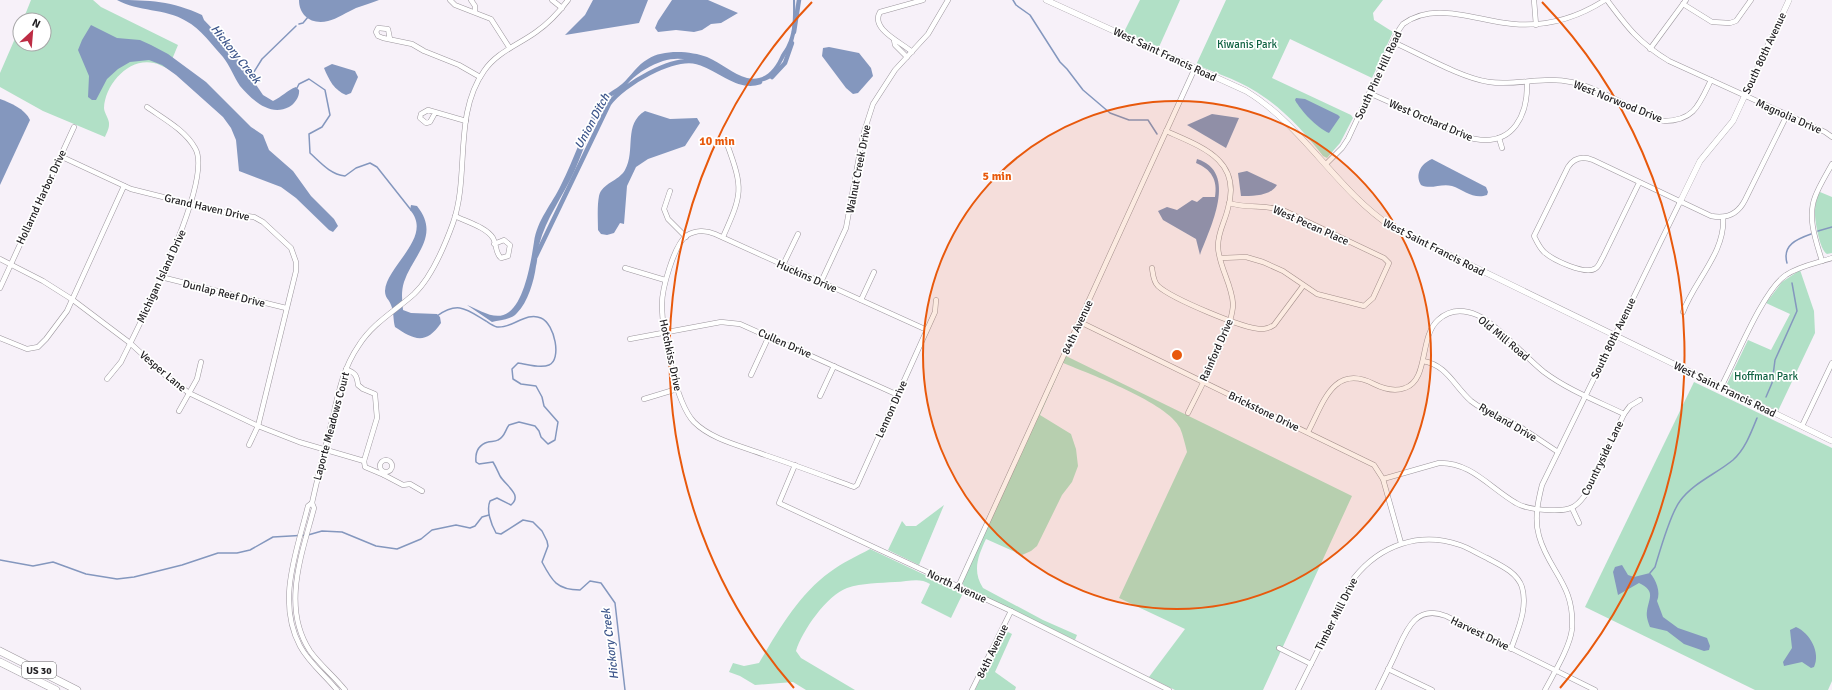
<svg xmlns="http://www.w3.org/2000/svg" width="1832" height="690" font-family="Signika,sans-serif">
<rect width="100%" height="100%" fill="#f7f1f9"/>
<g fill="#b1e0c6">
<path d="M31 0H93L101 7 178 45 168 69C164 67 159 64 154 63 129 57 105 84 104 108 104 113 110 120 109 125 109 129 106 134 105 137L43 111 0 87V73L20 27V44H44V20H23Z"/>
<path d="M1140 0H1180L1159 47 1124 32Z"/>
<path d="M1226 0H1383L1373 13 1374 20 1393 32 1372 78 1290 39 1272 78 1351 115 1353 118 1340 143 1327 158 1323 156C1307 135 1286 112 1264 97 1244 82 1219 74 1196 65Z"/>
<path d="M1820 192 1832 197V253L1827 254C1820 251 1814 219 1815 210 1815 204 1817 197 1820 192Z"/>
<path d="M1800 270 1814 311 1815 333 1778 411 1728 387 1727 384 1748 340 1771 350 1790 314 1766 303 1782 282Z"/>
<path d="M1066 356 1352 496 1263 690H1175L1149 677 1185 629 1119 598 1187 452C1185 444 1183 435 1180 428 1168 403 1090 374 1063 363L1040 415 1071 434 1076 449 1078 466 1072 482 1062 495 1037 546 1031 551 1022 555 986 539C978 556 972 571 983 588L1043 620 1077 635 1075 640 964 587 962 581Z"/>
<path d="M1694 382 1832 448V681L1828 690H1755L1585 607Z"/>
<path d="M944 505 919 565 888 550 902 521 906 526H916Z"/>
<path d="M870 549 963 593 951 618 921 603 930 584C919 577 908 582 895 582 880 583 862 583 847 588 827 595 802 631 796 651L801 658 855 690H806L793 682 755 685 740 676 729 672 733 663 744 666 759 663C778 631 799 594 830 572 842 563 857 556 870 549Z"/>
<path d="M1004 630 1012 634 995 672 1016 687 1015 690H975Z"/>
</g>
<g fill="#8497be">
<path d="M117 0C149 0 172 1 202 15L204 20 226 43 244 67 263 95 273 101C282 97 287 90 296 87L299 90C300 96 295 104 289 107 270 117 252 100 240 86 234 77 230 66 223 57 212 45 201 29 186 21 165 8 138 12 117 0Z"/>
<path d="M299 0H379C372 3 364 5 356 8 347 12 337 19 328 21 312 25 299 16 299 0Z"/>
<path d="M593 0H648L639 23 565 35 585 15Z"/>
<path d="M672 0H708L738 13 721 23 711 24 702 30 694 32 676 30 658 32 655 28 658 21Z"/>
<path d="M793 0H795L796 30 793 42 774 76C737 101 706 47 663 61 651 65 639 72 630 81 627 84 625 88 622 91 618 94 611 95 607 100 593 117 584 151 574 172 563 196 546 218 539 245 537 252 538 259 536 266 534 281 528 302 517 313 511 320 500 320 492 322L467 305C480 310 496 322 509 312 525 300 531 261 534 242 537 220 552 204 561 185 574 160 583 129 598 106 606 92 611 93 622 84 631 76 637 65 648 59 663 49 691 51 707 57 721 63 733 74 747 78 765 82 775 69 781 55 783 51 786 48 787 45 794 32 793 14 793 0Z"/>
<path d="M91 25 117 38 140 40 151 45 168 54 206 82 251 127 263 135 269 150 293 171 311 196 334 219 338 226 333 232 329 230 296 198 281 187 239 171 236 140 231 128 223 117 176 75 162 65 149 60 130 62 118 69 107 79 96 100H92L88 97 89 76 78 50 82 40Z"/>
<path d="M829 47 859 53 871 68 873 76 858 93 853 94 846 88 822 56 823 48Z"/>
<path d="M332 64 355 71 358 77 351 93 346 95C334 90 329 80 324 68Z"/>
<path d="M1296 98 1305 99 1338 115 1340 117 1329 133C1317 128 1301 111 1295 100Z"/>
<path d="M0 99C11 103 25 109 30 120L0 185Z"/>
<path d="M645 111 670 119 697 118 700 123 685 146 648 159 636 167 627 186 624 224 620 223 614 233 607 235 601 234 598 230C598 219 597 206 599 196 602 183 619 181 625 170 636 151 623 124 645 111Z"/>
<path d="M1212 114 1239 118 1226 148 1187 125Z"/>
<path d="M1197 159C1239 172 1210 228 1200 255L1196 239 1163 220 1158 211 1167 207 1177 210 1192 200 1197 202 1203 197H1215C1218 180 1211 169 1196 163Z"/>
<path d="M1432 159 1486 187 1488 192 1487 195C1474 200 1464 190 1452 186 1441 183 1431 190 1421 185 1415 175 1420 164 1432 159Z"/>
<path d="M1247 171 1277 185C1270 196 1253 196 1241 196L1238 173Z"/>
<path d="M411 205 417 206C441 236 413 255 404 282 401 291 402 301 403 310L411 313 437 314 440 317 441 323C426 345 414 340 395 327 393 320 394 311 391 305 389 299 385 298 385 291 386 266 434 237 410 210Z"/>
<path d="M1622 565 1628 575 1634 577 1650 573C1656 580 1661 592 1657 601L1663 617 1678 628 1707 638 1710 646 1709 650 1704 651 1684 644 1667 631 1650 627C1648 622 1646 616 1647 611 1649 598 1656 591 1639 583L1618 595 1613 572 1615 567Z"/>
<path d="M1796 627C1810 633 1821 653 1814 667L1811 668 1802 662 1784 666 1783 662 1792 648 1790 630Z"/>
</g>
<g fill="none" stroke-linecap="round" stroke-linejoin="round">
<g stroke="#8497be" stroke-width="1.5">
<path d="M1013 0 1016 5 1030 15 1060 62 1067 69 1083 90 1110 113 1129 120H1148L1157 134"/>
<path d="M299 24 303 23 308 17"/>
<path d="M252 75 262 59 296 26"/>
<path d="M297 88 299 84 309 79 325 90 330 115 322 127 309 134 310 153C321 163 330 174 345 176L356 168 370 163 377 167 411 210"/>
<path d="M1818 231 1832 227"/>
<path d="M1787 263C1782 245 1797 239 1811 234"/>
<path d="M437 316C458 301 466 309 486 321 489 323 493 326 497 327 512 329 526 311 541 318 555 324 562 360 549 365 540 369 527 364 518 363L512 369 513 379 521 384 536 386 542 397 544 406 558 422 555 440 548 444 541 437 539 431 535 426 519 422 509 425C505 430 505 437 498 440 495 442 491 441 488 442 478 445 475 452 476 462L479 464 493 462C496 467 498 472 500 476 506 486 523 495 511 505L497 498 490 501C486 510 491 524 496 533L501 534 523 520 533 522 542 531 547 541 548 546 542 562C552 581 557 590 580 590L590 581 601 583 615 603 625 690"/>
<path d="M1766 397 1772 383 1775 360 1797 311 1792 283"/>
<path d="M0 560 33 566 53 562 86 574 117 579 134 577 182 565 218 553H237L250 550 273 537 308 535 322 531 342 532 376 546 397 549 421 539 432 530 456 525 470 528 475 526 482 517 489 515"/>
<path d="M1650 573 1655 567C1660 551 1670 514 1680 501 1693 483 1716 474 1733 460 1745 449 1751 433 1757 418"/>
</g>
<g stroke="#8497be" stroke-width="4.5">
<path d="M794 32 799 0"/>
<path d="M772 77 785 63 792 43"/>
<path d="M536 256 609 104C623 84 673 56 697 62 718 67 737 90 760 82"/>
</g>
<g stroke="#9c969d" stroke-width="5.5">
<g id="minor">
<path d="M450 0 455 5 491 19 509 47"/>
<path d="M471 0 475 6V12"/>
<path d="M552 0 562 8"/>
<path d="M1534 0 1536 25"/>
<path d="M1607 0C1627 27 1639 43 1669 61L1825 132 1832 137"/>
<path d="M1683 4 1712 22 1730 23 1736 21 1751 0"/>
<path d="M390 39 388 29 378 28 376 32 378 36 383 38 412 44 424 51 459 65 480 77"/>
<path d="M894 40 895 45 907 57"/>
<path d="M1393 42C1420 54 1461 78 1489 82 1516 86 1544 76 1571 82 1604 89 1632 111 1664 121 1694 121 1699 105 1711 80"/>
<path d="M1650 49 1686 0"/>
<path d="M912 52C901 42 870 29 880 12L923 0"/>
<path d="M1369 93C1392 103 1416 114 1439 124 1450 130 1463 137 1475 139 1514 146 1528 114 1527 82"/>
<path d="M435 113 430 122 426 123 420 118 421 114 428 110 466 121"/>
<path d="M1166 131C1202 147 1242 160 1228 208 1225 222 1218 231 1218 246 1218 265 1232 284 1233 304 1233 329 1200 388 1188 413"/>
<path d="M1499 138 1502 148"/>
<path d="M60 156 131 189 231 214 254 217 263 222 291 248 296 262V271L258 426 249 445"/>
<path d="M1326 164 1342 148 1348 139C1360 113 1373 86 1385 59 1390 48 1395 34 1403 24 1435 0 1476 21 1513 24 1547 27 1577 18 1605 0"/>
<path d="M1639 183 1603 257C1601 260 1599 266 1596 268 1586 276 1553 260 1544 252 1539 247 1537 242 1534 236L1568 167C1574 158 1583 156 1593 160L1711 216C1726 219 1738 214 1745 200L1787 115"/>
<path d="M670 191 664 209 668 219 686 237"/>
<path d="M455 216C467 222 486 227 493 238 497 245 495 253 501 258L508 256 510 245 504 240 494 244"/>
<path d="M723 237C742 194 744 190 727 144"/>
<path d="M1221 258 1246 257 1263 262 1283 271 1317 294 1364 306 1373 298 1389 263 1384 258 1285 211C1267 204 1248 209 1229 203"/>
<path d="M0 259 43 281 73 300 130 343 165 375 189 393 258 426 299 442 364 461"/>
<path d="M1822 261C1816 241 1807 218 1815 197 1819 186 1826 175 1832 164"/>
<path d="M783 265 798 234"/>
<path d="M625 268 665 280"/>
<path d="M1152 268C1153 274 1153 281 1158 286 1171 298 1245 330 1263 329 1268 329 1271 327 1274 325L1303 286"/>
<path d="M161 277 286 308"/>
<path d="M821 282 846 228 863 135 873 104 895 70 928 34 948 0"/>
<path d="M0 288 74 127"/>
<path d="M861 300 874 272"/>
<path d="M1683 312C1694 281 1726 252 1723 217"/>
<path d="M1080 322 1374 465 1383 479 1401 543"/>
<path d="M927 330 715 234C706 230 695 230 686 236 674 246 662 288 662 304 662 331 675 402 694 422 712 440 742 446 765 455 795 465 824 476 854 487L857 485 935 312 936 300"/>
<path d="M0 338 27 349 38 347 46 339 67 311 124 186"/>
<path d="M630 339 721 322 740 324 898 395"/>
<path d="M1423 361C1447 365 1454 386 1471 401 1486 413 1506 419 1522 428 1534 436 1546 444 1558 452"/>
<path d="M346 369C355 373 357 375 358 385L363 389 375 394 377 418 364 461 365 467 384 475 385 473"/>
<path d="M751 375 769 336"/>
<path d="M107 379 121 362C138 327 215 180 195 148 185 130 164 119 147 107"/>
<path d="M1721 387C1735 361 1763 290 1786 275 1799 266 1817 263 1832 258"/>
<path d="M820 396 834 366"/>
<path d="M644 399 677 389"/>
<path d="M179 411 197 379 201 362"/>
<path d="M1802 426 1832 363"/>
<path d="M1308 432C1323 404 1333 363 1374 384 1384 389 1394 392 1405 388 1429 380 1419 337 1438 320 1449 310 1463 309 1477 315 1496 323 1525 357 1544 372 1568 390 1597 401 1624 414"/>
<circle cx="386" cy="466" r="6"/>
<path d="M795 465 779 503 1011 611 1169 690"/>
<path d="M384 475 403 485 410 484 422 491"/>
<path d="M1383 479 1439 463C1471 462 1490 488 1516 503 1527 510 1562 513 1573 507 1579 504 1582 499 1586 494L1624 414 1630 406 1640 400"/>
<path d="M312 503 314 508C302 554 281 607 310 651 320 665 334 676 345 690"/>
<path d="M1572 508 1579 523"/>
<path d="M958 587 1195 68"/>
<path d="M1279 648 1311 664"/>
<path d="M1388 669 1432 690"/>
<path d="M337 690C325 675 309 663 300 646 276 601 297 551 308 506L312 503C318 476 325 448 332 421 338 394 343 368 359 345 373 323 395 311 414 294 431 278 445 245 453 223 470 174 453 115 484 71 497 52 518 45 536 32 549 23 559 12 568 0"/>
<path d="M972 690 1011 611"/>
<path d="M1298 690 1354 578C1380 545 1420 531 1460 545 1469 548 1478 554 1487 558 1500 565 1517 572 1522 587 1528 608 1518 629 1511 649"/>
<path d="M1378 690C1384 678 1390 666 1396 653 1406 631 1415 604 1446 616L1595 690"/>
<path d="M1545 690C1554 673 1570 647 1572 629 1575 584 1549 572 1539 536 1534 519 1538 501 1542 485L1680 202"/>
</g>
</g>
<g stroke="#9c969d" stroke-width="6">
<g id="tertiary">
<path d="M1046 0 1246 91C1304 126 1336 190 1392 227L1832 441"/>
<path d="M1680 202 1700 161 1733 121 1789 0"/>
</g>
</g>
<g stroke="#9c969d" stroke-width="8">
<g id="primary">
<path d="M0 651 77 690"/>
<path d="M0 662 56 690"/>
</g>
</g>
<use href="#minor" stroke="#fff" stroke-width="4.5"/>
<use href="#tertiary" stroke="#fff" stroke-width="5.5"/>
<use href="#primary" stroke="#fff" stroke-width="7"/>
</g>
<circle cx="1177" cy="355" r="254" fill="#e8590c" fill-opacity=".12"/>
<g fill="none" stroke="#e8590c" stroke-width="2">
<circle cx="1177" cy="355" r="254"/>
<path d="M794 688A508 508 0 0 1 812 2M1542 2A508 508 0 0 1 1560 688"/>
</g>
<g text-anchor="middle" stroke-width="3.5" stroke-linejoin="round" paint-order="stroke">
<rect fill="#fff" stroke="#666466" stroke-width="1" x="22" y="662" width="34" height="16" rx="3"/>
<g font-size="10" font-weight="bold" fill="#242225">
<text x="39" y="674">US 30</text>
</g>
<g font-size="11" fill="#106242" stroke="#fff">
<text x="1247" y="48">Kiwanis Park</text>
<text x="1766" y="380">Hoffman Park</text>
</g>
<g font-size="11" fill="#242225" stroke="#fff">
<text transform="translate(1764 53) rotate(-65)" y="4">South 80th Avenue</text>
<text transform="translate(1165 54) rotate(25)" y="4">West Saint Francis Road</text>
<text transform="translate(1378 75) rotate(-65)" y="4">South Pine Hill Road</text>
<text transform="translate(1618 101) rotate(22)" y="4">West Norwood Drive</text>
<text transform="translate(1789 116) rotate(24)" y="4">Magnolia Drive</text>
<text transform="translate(1431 120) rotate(23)" y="4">West Orchard Drive</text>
<text transform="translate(858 169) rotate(-79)" y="4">Walnut Creek Drive</text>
<text transform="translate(41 197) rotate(-65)" y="4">Hollarnd Harbor Drive</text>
<text transform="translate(207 207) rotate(13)" y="4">Grand Haven Drive</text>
<text transform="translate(1311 225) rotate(24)" y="4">West Pecan Place</text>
<text transform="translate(1434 247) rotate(27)" y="4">West Saint Francis Road</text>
<text transform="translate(161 276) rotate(-65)" y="4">Michigan Island Drive</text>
<text transform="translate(807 276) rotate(24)" y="4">Huckins Drive</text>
<text transform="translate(224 293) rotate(14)" y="4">Dunlap Reef Drive</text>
<text transform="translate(1077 327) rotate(-65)" y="4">84th Avenue</text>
<text transform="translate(1504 338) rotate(40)" y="4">Old Mill Road</text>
<text transform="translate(1613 338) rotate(-64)" y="4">South 80th Avenue</text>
<text transform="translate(785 343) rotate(24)" y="4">Cullen Drive</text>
<text transform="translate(1216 350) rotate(-66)" y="4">Rainford Drive</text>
<text transform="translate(671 355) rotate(78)" y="4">Hotchkiss Drive</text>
<text transform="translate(163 371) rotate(40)" y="4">Vesper Lane</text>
<text transform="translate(1725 389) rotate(26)" y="4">West Saint Francis Road</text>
<text transform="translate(891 409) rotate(-66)" y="4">Lennon Drive</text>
<text transform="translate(1264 411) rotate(26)" y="4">Brickstone Drive</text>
<text transform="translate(1508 422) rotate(30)" y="4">Ryeland Drive</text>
<text transform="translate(331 426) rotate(-75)" y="4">Laporte Meadows Court</text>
<text transform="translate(1602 458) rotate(-64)" y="4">Countryside Lane</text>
<text transform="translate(957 586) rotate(25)" y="4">North Avenue</text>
<text transform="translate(1336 614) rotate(-63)" y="4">Timber Mill Drive</text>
<text transform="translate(1480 633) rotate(26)" y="4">Harvest Drive</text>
<text transform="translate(992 651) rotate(-64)" y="4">84th Avenue</text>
</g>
<g font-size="12" font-style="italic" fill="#3d568b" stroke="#fff">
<text transform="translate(236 54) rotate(51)" y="4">Hickory Creek</text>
<text transform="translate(592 121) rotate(-62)" y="4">Union Ditch</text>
<text transform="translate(610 644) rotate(-97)" y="4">Hickory Creek</text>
</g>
</g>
<circle cx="1177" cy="355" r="6" fill="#e8590c" stroke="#fff" stroke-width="2"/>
<g font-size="12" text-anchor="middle" font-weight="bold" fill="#e8590c" stroke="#fff" stroke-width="3.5" stroke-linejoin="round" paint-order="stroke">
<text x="717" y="145">10 min</text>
<text x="997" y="180">5 min</text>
</g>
<g transform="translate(32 32) rotate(26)"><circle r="19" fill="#ffffff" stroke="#a7a7a8"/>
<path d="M0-3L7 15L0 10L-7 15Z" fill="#bd2c44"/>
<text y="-6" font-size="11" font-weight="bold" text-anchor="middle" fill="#242225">N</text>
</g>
</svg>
